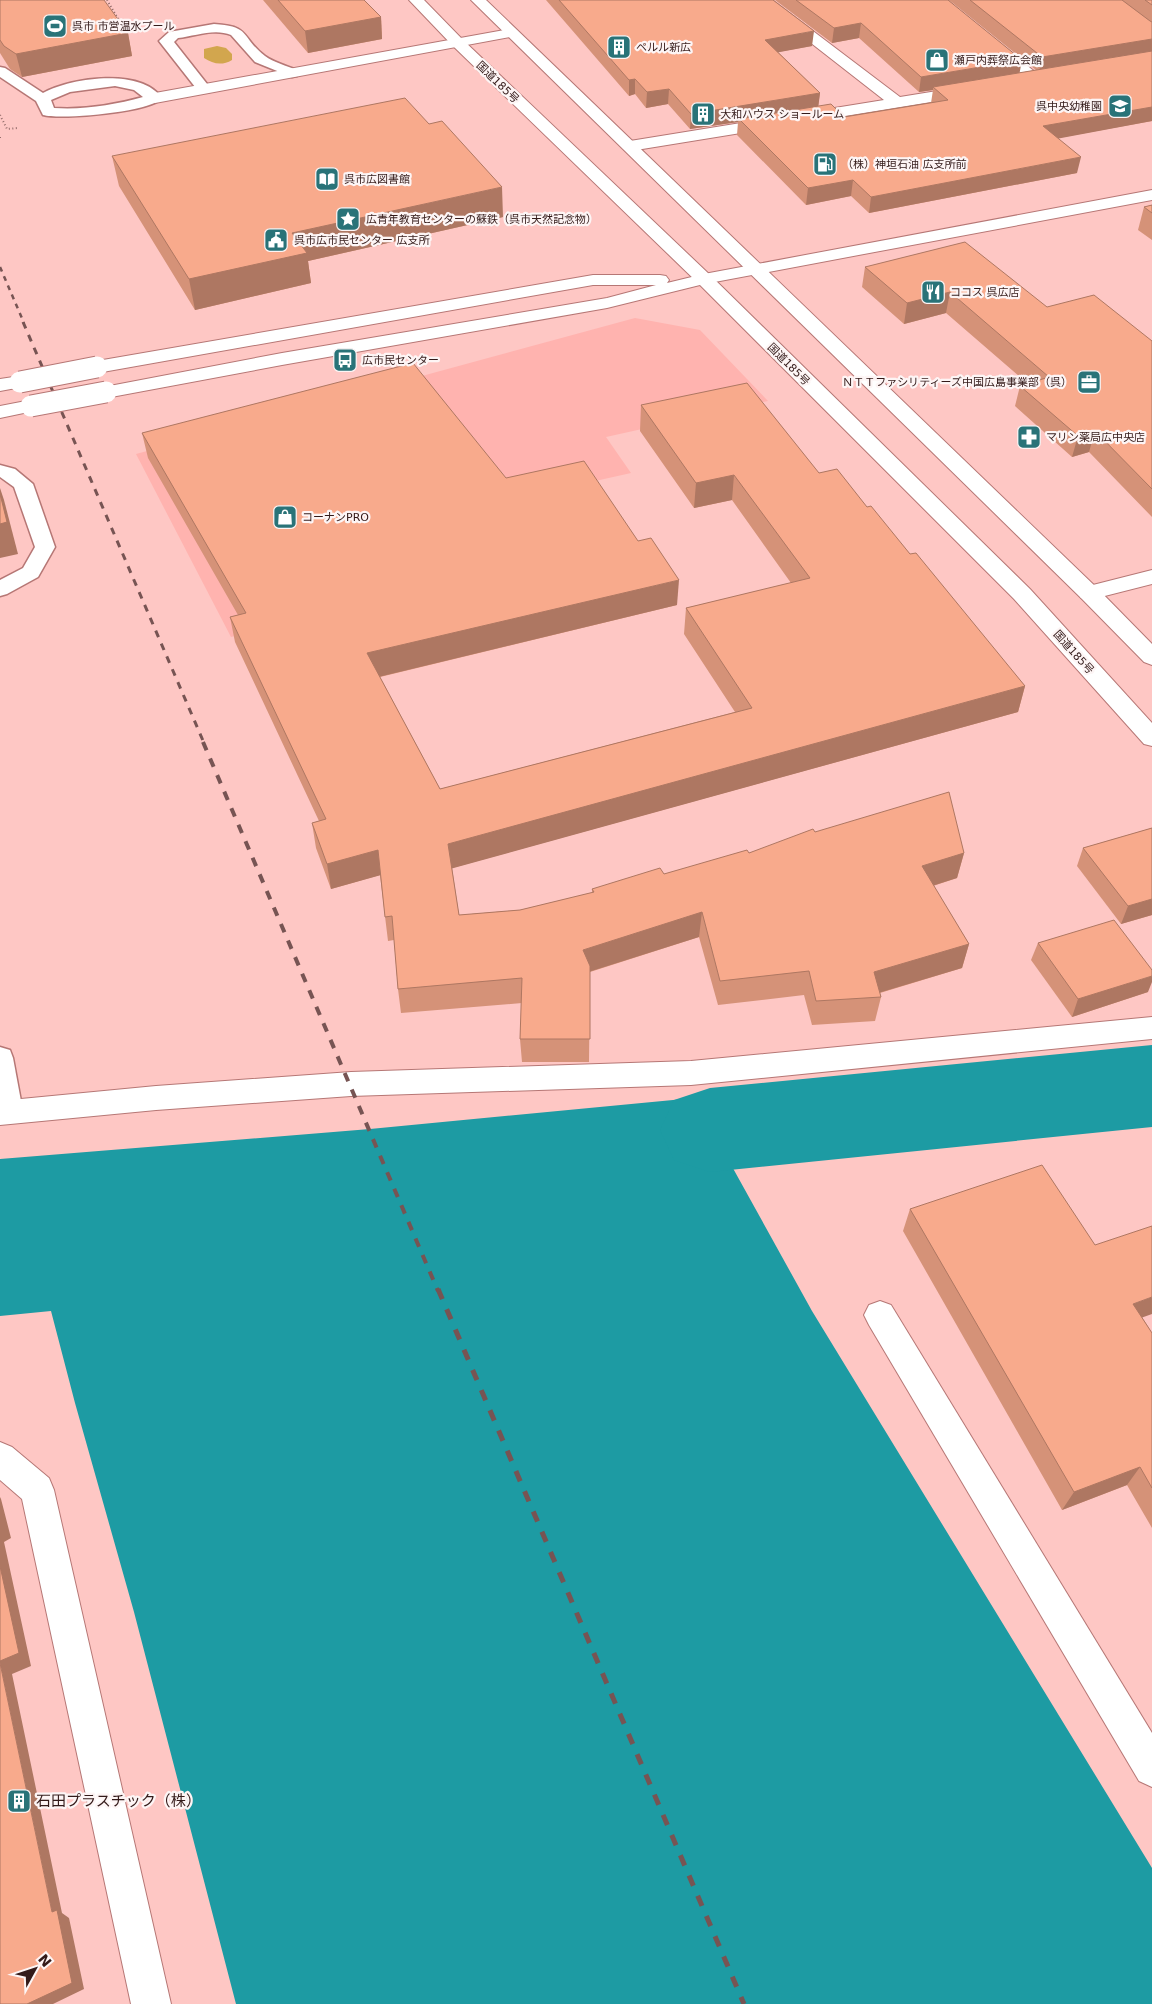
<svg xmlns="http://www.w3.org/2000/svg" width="1152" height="2004" font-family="'DejaVu Sans','Noto Sans JP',sans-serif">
<rect width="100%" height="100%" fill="#fec7c4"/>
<path fill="#ffb3af" d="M635 318 700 330 768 401 606 437 631 473 310 545 337 612 231 637 136 454Z"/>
<path fill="#d2a64e" d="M217 46 226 48 232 54V60C222 66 213 64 204 58V49Z"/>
<path fill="#1d9ba3" d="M694 1098 812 1311 1152 1868V2004H236L134 1612 75 1403 51 1311 0 1316V1159L370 1129Z"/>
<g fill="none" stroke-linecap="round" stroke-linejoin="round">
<path fill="#1d9ba3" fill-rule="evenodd" d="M1152 1045V1127L710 1172 674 1160 660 1130 674 1100 710 1088Z"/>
<g stroke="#b67775" stroke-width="3">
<g id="lane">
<path d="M214 24C252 26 240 37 265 56 273 62 287 66 297 70L299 73 297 76 292 77 255 62 231 35C215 28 195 36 178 38L174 42 211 89 209 92H199L159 41 169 32Z"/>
<path d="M0 67 5 68 43 93C72 77 141 68 162 98 152 112 62 120 43 115L36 101 0 77ZM115 86 134 90 143 97C114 105 84 110 54 108L51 100 70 92Z"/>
<path d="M0 465 15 469 33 484 55 547 38 577 7 594 0 596V580L23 568 35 547 14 487 0 477Z"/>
<path d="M0 1047 10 1050 13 1058 23 1112 19 1120 9 1123 0 1120Z"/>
</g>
</g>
<g stroke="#b67775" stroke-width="2">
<g id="street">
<path d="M756 0H772L900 97 968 86 973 88 976 91 973 94 968 96 630 151 624 149 622 146 624 143 630 141 884 100Z"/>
<path d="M930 0H946L1040 76 1043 79 1040 82H1030Z"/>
<path d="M510 29 515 30 517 33 515 36 155 103 150 101 147 98 150 95 155 93Z"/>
<path d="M1152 570V584L1089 600 1081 598 1078 593 1081 588Z"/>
<path d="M1152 1017V1039L691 1085 351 1096 156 1110 0 1125V1101L156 1086 351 1072 691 1061Z"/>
<path d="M880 1301 891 1305 1152 1733V1787L1139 1781 869 1325 864 1315 869 1305Z"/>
<path d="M0 1442 12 1447 49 1478 54 1490 171 2004H131L22 1499 0 1480Z"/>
</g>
</g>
<g stroke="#b67775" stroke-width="2">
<g id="secondary">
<path d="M1152 190V200L704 284 607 308 282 365 106 398 99 396 96 392 99 388 282 353 607 298 656 285H593L97 373 90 371 87 367 90 363 97 361 593 275H660L666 276 669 280 667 283 704 274Z"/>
<path d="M20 376 27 378 30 382 27 386 0 391V379Z"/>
<path d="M31 400 38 402 41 406 38 410 0 418V406Z"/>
</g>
</g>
<g stroke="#b67775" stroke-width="2">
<g id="highway">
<path d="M409 0H424L463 40 710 275 1030 589 1152 723V746L1144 744 1014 599 698 283 453 46Z"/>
<path d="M471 0H486L1097 588 1152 644V665L1144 662 1081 598Z"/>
</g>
</g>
<g stroke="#946c6a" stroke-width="2" stroke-dasharray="1 2.5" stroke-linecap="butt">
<path d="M107 0 124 29"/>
<path d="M0 115 7 129 18 128"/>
<path d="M0 137V140"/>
</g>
<use href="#lane" fill="#fff" fill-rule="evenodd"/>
<use href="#street" fill="#fff" fill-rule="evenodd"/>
<use href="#secondary" fill="#fff" fill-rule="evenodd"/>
<use href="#highway" fill="#fff" fill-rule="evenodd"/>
<path stroke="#775453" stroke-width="2.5" stroke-dasharray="5 5" stroke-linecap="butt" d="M0 267 24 323"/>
<path stroke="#775453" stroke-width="3" stroke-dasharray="7 7" stroke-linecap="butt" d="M23 322 204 743"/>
<path stroke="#775453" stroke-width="4" stroke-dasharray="9 9" stroke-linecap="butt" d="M203 742 438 1291"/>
<path stroke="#775453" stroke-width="5" stroke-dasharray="11 11" stroke-linecap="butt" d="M438 1289 744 2004"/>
<g stroke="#b67775" stroke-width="23" stroke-linecap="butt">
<g id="secondary-bridge">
<path d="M20 382 97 367"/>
<path d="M31 406 106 392"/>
</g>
</g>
<use href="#secondary-bridge" stroke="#fff" stroke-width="21"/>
</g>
<g fill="#d59278" fill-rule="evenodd">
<path d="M0 0 128 33 132 56 22 77 10 69 0 53Z"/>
<path d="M263 0H364L381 17 382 39 308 53Z"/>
<path d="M546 0H773L812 46 778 52 820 93 818 106 844 117 931 103 933 90 919 92 859 38 832 43 775 0H1152V121L1058 138 1077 173 869 213 851 196 806 205 737 135 738 122 690 129 668 104 646 108 635 94 629 96ZM949 0 1036 70 1019 73Z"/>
<path d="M112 156 503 217 308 261 311 283 195 310 119 186Z"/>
<path d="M1152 205V240L1138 230 1144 207Z"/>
<path d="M865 267 1047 307 1152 341V517L1089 452 1072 457 1015 406 1020 386 1027 383 946 313 904 324 862 287Z"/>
<path d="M641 405 819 473 867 507 910 554 1025 686 1018 712 452 868 459 915 520 910 592 893V889L664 874 749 853 815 832 964 853 957 878 933 886 969 944 962 968 880 993 881 997 875 1021 812 1025 804 995 718 1005 699 937 590 972 589 1062H522L520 1039 522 1003 401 1013 398 989 394 940 388 941 380 875 331 889 316 848 312 823 319 821 235 642 230 617 238 615 148 458 142 433 506 478 677 605 380 677 440 789 735 712 684 634 686 608 791 583 732 500 694 508 640 431Z"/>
<path d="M1152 828V915L1121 924 1077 866 1083 848Z"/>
<path d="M1038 943 1148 992 1072 1017 1031 960Z"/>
<path d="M910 1209 1142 1317 1152 1333V1528L1127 1485 1062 1510 903 1231Z"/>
</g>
<g fill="#ae7762">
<path d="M381 17 382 39 308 53 305 31Z"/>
<path d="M861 23 859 38 832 43 834 28Z"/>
<path d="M814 31 812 46 764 55 765 40Z"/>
<path d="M128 33 132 56 22 77 16 54Z"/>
<path d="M1152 39V53L1039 72 1042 57Z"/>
<path d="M1022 60 1019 76 933 87V90L919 92 921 77Z"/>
<path d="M635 79V94L629 96V80Z"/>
<path d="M669 89 668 104 646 108 647 92Z"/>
<path d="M820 93 818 109 739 119 738 122 690 129 691 114Z"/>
<path d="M1152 107V121L1040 142 1043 126Z"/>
<path d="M1081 157 1077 173 869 213 871 197Z"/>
<path d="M853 180 851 196 806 205 808 188Z"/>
<path d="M502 187 503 217 308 261 311 283 195 310 189 279 292 233Z"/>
<path d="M950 292 946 313 904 324 907 303Z"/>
<path d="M1095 431 1089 452 1072 457 1078 436Z"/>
<path d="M734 475 732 500 694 508 696 483Z"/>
<path d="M0 488 4 500 18 554 0 558Z"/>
<path d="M679 580 677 605 370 679 367 653Z"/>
<path d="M1025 686 1018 712 450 869 448 844Z"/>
<path d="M378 850 381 875 331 889 327 864Z"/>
<path d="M964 853 957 878 916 891 922 866Z"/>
<path d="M1152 899V915L1121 924 1128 906Z"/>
<path d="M702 912 699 937 582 974 583 950Z"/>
<path d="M969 944 962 968 868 996 874 972Z"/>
<path d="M1152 976V982L1148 992 1072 1017 1078 999Z"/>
<path d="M1152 1297V1314L1121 1325 1133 1304Z"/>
<path d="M1140 1467 1127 1485 1062 1510 1074 1492Z"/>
<path d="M0 1497 1 1499 11 1538 4 1542 31 1666 12 1674 62 1913 69 1918 84 1989 53 2004H27L52 1912 0 1663Z"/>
</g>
<g fill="#f8aa8c" stroke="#ae7762">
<path d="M0 0H104L128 33 16 54 4 46 0 40Z"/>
<path d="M278 0H364L381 17 305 31Z"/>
<path d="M559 0H773L814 31 765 40 820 93 691 114 669 89 647 92 635 79 629 80Z"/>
<path d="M796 0H948L1022 60 921 77 861 23 834 28Z"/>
<path d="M970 0H1122L1150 21 1152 22V39L1042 57Z"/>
<path d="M1145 0H1152V5Z"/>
<path d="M1152 51V107L1043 126 1081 157 871 197 853 180 808 188 739 119 831 104 844 117 948 100 933 87Z"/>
<path d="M405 98 429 124 442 121 502 187 292 233 307 253 189 279 112 156Z"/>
<path d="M1152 205V213L1144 207Z"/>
<path d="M965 242 1047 307 1094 295 1152 341V489L1095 431 1078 436 1020 386 1049 377 950 292 907 303 865 267Z"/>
<path d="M413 363 506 478 584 461 638 541 651 538 679 580 367 653 440 789 752 708 686 608 810 578 734 475 696 483 641 405 747 383 819 473 837 469 867 507 871 506 910 554 916 553 1025 686 448 844 459 915 520 910 594 892 592 889 660 868 664 874 747 850 749 853 813 829 815 832 949 792 964 853 922 866 969 944 874 972 881 997 816 1001 809 971 720 981 702 912 583 950 590 966V1039H520L522 978 398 989 392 916 385 917 378 850 327 864 312 823 326 819 230 617 246 613 142 433Z"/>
<path d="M0 494 7 522 0 524Z"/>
<path d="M1152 828V899L1128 906 1083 848Z"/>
<path d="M1114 920 1152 970V976L1078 999 1038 943Z"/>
<path d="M1042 1165 1095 1245 1152 1226V1297L1133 1304 1152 1333V1488L1140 1467 1074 1492 910 1209Z"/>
<path d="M0 1566 19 1653 0 1661Z"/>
<path d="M0 1663 52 1912 57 1910 72 1983 27 2004H0Z"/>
</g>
<defs>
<g id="stadium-square" transform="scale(1.25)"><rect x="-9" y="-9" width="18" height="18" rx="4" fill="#297378" stroke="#fdf5f5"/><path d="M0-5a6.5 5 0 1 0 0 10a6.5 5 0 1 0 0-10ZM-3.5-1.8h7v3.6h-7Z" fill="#fff"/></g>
<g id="building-square" transform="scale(1.25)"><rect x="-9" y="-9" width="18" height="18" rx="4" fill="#297378" stroke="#fdf5f5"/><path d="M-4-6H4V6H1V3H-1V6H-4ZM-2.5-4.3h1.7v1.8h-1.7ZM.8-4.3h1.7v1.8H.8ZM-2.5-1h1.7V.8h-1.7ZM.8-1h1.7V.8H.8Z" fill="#fff"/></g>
<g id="shop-square" transform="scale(1.25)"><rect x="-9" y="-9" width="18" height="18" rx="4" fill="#297378" stroke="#fdf5f5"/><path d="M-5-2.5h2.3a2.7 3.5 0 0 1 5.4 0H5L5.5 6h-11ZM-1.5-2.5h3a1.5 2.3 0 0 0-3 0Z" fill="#fff"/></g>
<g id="school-square" transform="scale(1.25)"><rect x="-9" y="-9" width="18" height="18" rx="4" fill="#297378" stroke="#fdf5f5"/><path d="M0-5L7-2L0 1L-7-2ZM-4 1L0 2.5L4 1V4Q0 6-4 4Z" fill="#fff"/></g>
<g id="fuel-square" transform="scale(1.25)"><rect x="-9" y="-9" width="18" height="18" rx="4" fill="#297378" stroke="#fdf5f5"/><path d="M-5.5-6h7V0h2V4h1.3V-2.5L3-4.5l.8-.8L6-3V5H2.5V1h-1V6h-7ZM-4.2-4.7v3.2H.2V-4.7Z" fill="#fff"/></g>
<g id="library-square" transform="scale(1.25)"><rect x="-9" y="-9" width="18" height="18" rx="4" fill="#297378" stroke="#fdf5f5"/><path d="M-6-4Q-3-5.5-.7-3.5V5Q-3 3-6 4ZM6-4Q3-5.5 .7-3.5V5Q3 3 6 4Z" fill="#fff"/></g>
<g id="sight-square" transform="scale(1.25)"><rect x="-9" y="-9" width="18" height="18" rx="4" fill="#297378" stroke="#fdf5f5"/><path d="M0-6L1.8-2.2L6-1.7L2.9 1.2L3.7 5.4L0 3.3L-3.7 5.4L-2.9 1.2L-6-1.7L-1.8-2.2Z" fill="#fff"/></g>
<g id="civic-square" transform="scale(1.25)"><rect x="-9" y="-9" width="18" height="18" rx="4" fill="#297378" stroke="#fdf5f5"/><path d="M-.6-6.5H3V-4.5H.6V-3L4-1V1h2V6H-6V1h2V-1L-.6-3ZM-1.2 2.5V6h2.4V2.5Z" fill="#fff"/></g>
<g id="restaurant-square" transform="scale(1.25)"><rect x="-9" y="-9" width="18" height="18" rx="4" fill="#297378" stroke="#fdf5f5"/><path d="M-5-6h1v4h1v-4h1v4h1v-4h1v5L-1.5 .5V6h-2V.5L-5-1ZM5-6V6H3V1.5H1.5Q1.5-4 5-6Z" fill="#fff"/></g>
<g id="bus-square" transform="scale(1.25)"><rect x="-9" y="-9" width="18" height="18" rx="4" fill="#297378" stroke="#fdf5f5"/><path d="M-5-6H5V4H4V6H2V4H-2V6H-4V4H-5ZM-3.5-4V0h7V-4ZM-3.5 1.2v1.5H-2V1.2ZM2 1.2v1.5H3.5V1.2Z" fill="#fff"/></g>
<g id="office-square" transform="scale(1.25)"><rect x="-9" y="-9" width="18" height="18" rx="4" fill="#297378" stroke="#fdf5f5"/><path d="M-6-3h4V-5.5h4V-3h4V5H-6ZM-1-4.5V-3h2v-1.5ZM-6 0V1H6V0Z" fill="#fff"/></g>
<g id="pharmacy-square" transform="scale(1.25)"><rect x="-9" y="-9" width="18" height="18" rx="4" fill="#297378" stroke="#fdf5f5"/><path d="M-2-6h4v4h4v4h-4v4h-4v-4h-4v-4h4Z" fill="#fff"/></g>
</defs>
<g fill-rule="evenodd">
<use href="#stadium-square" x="55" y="26"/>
<use href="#building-square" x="619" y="47"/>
<use href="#shop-square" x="937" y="60"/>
<use href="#school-square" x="1120" y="106"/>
<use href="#building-square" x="703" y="114"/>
<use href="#fuel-square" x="825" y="164"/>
<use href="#library-square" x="327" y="179"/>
<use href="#sight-square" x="348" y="219"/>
<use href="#civic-square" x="276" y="240"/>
<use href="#restaurant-square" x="933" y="292"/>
<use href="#bus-square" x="345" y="360"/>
<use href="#office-square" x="1089" y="382"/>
<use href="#pharmacy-square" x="1029" y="437"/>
<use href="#shop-square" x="285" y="517"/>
<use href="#building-square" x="19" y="1801"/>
</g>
<g text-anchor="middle" stroke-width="4.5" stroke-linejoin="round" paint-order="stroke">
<g font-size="11" fill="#331a19" stroke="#fdf5f5" text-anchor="start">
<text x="72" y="30">呉市 市営温水プール</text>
<text x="636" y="51">ペルル新広</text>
<text x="954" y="64">瀬戸内葬祭広会館</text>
<text x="1102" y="110" text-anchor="end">呉中央幼稚園</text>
<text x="720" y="118">大和ハウス ショールーム</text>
<text x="842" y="168">（株）神垣石油 広支所前</text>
<text x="344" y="183">呉市広図書館</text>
<text x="366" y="223">広青年教育センターの蘇鉄（呉市天然記念物）</text>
<text x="294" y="244">呉市広市民センター 広支所</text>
<text x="950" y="296">ココス 呉広店</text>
<text x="362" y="364">広市民センター</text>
<text x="1072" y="386" text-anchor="end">ＮＴＴファシリティーズ中国広島事業部（呉）</text>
<text x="1046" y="441">マリン薬局広中央店</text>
<text x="302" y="521">コーナンPRO</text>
</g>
<g font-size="11" fill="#331a19" stroke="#fdf5f5">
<text transform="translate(498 82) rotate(44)" y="4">国道185号</text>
<text transform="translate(789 364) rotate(45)" y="4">国道185号</text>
<text transform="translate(1074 652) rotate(48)" y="4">国道185号</text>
</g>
<g font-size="15" fill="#331a19" stroke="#fdf5f5" text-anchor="start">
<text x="36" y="1806">石田プラスチック（株）</text>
</g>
</g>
<g transform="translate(35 1969) rotate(50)" stroke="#fdf5f5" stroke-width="4" paint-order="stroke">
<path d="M0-4L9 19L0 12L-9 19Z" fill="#331a19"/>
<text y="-8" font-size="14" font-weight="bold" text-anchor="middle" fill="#331a19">N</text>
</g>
</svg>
